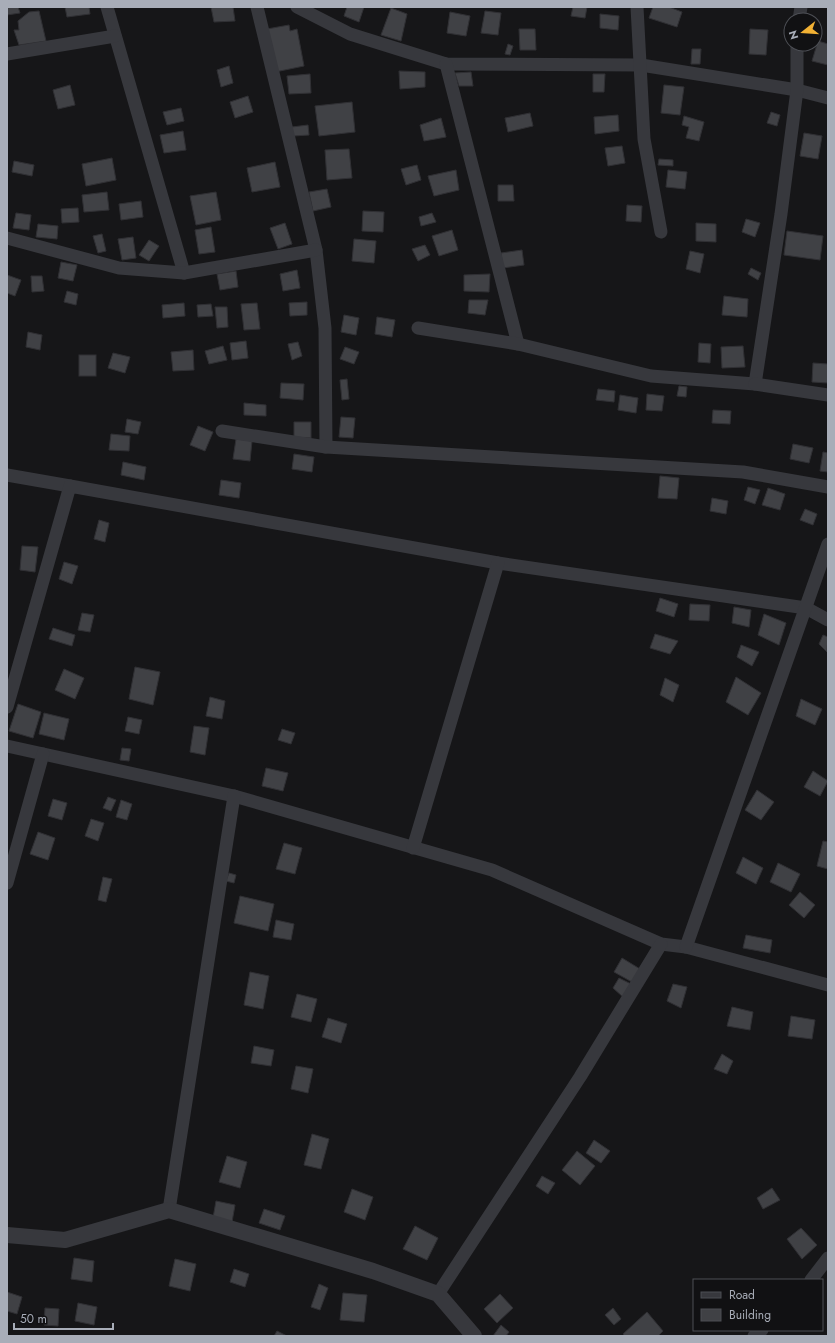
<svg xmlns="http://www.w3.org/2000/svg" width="835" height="1343" font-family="Jost,sans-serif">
<rect width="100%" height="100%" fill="#161618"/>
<g fill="#404145" stroke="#303034">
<path d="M7 7H18L20 13 7 15Z"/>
<path d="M65 7H89L90 14 67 17Z"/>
<path d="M211 7H233L235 21 214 22Z"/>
<path d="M347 7H364L359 22 344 16Z"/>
<path d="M573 7H587L585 18 571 16Z"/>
<path d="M653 7H669L682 12 677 27 649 18Z"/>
<path d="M391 8 407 14 401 41 381 35Z"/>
<path d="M39 11 46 41 19 45 14 30H19L18 21 29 12Z"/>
<path d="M485 11 501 13 498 35 481 33Z"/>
<path d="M450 12 470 16 466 36 447 33Z"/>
<path d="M600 14 619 16 618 30 600 28Z"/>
<path d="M289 25 290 31 297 29 304 66 275 72 267 29Z"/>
<path d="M519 29H535L536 50H520Z"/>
<path d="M750 29 768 30 766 55 749 54Z"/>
<path d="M818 41 828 44V65L812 61Z"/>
<path d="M508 44 513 46 510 55 505 54Z"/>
<path d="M692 49H701L700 64H691Z"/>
<path d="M229 66 233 83 221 87 217 70Z"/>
<path d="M399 71 425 72V87L400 89Z"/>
<path d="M471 72 473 86H459L455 73Z"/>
<path d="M310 74 311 93 289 94 287 76Z"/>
<path d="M593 74H605L604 92H593Z"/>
<path d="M70 85 75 105 58 109 53 90Z"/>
<path d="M664 85 684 87 680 115 661 113Z"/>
<path d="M248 96 253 112 235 118 230 102Z"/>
<path d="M352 102 355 132 319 136 315 106Z"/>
<path d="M181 108 184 121 167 125 163 112Z"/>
<path d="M771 112 780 115 777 126 767 123Z"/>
<path d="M530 113 533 126 508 132 505 118Z"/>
<path d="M618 115 619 131 595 134 594 117Z"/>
<path d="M684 116 704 122 699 141 686 138 689 127 682 125Z"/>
<path d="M441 118 446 137 424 141 420 125Z"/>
<path d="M308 125 309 135 293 136 292 127Z"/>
<path d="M183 131 186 150 164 153 160 135Z"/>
<path d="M804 133 822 136 818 159 800 156Z"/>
<path d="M622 146 625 163 608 166 605 148Z"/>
<path d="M349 149 352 178 327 180 325 150Z"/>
<path d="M112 158 116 180 86 186 82 164Z"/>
<path d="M659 159 673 160V166L658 165Z"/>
<path d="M14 161 34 165 32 176 12 172Z"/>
<path d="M275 162 280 187 252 192 247 168Z"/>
<path d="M417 165 421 180 406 185 401 169Z"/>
<path d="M456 170 459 190 434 196 428 176Z"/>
<path d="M668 170 687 172 685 189 666 187Z"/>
<path d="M498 185H513L514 201H498Z"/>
<path d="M327 189 331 207 313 211 309 192Z"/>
<path d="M107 192 109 210 84 212 82 195Z"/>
<path d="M216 192 221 220 196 225 190 196Z"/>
<path d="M141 201 143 217 121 220 119 204Z"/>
<path d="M627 205 642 206 641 222 626 221Z"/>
<path d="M78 208 79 222 62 223 61 209Z"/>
<path d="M363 211 384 212 383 232 362 231Z"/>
<path d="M16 213 31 215 29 230 13 228Z"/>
<path d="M432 213 436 222 421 226 419 217Z"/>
<path d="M746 219 760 223 755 237 742 232Z"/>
<path d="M285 223 292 244 278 249 270 228Z"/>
<path d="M696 223 716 224V242L696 241Z"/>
<path d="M38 224 58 226 57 239 36 237Z"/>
<path d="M211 227 215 252 199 254 195 230Z"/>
<path d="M452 230 458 250 439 256 432 236Z"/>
<path d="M787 231 823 236 820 260 784 255Z"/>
<path d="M102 234 106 251 98 253 93 236Z"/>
<path d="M133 237 136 258 122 260 118 239Z"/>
<path d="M354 239 376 241 374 263 352 261Z"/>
<path d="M149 240 159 246 149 261 139 255Z"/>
<path d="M425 245 430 255 418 261 412 249Z"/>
<path d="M522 250 524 265 503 268 501 253Z"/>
<path d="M690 251 704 254 700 273 686 269Z"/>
<path d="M61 262 77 265 73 281 58 278Z"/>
<path d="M751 268 761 273 758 280 748 274Z"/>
<path d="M297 270 300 288 283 291 280 274Z"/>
<path d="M236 271 238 287 220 290 217 274Z"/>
<path d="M490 274 489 292 464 291V275Z"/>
<path d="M7 275 21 280 15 296 7 293Z"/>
<path d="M31 276H42L44 291 32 292Z"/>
<path d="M67 291 78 294 76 305 64 302Z"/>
<path d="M724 296 748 299 747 317 722 315Z"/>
<path d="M469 300H488L485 315 468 313Z"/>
<path d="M307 302V315L290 316 289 303Z"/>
<path d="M184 303 185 316 163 318 162 305Z"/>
<path d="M257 303 260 329 244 330 241 304Z"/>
<path d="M211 304 213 316 198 317 197 305Z"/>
<path d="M215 307H227L228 327 217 328Z"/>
<path d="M344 315 359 318 356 335 341 332Z"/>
<path d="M377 317 395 320 392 337 375 334Z"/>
<path d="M28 332 42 335 40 350 26 347Z"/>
<path d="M246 341 248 358 232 360 230 343Z"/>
<path d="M298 342 302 356 292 360 288 344Z"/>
<path d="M699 343 711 344 710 363 698 362Z"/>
<path d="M223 346 227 360 209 364 205 351Z"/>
<path d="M743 346 745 367 722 368 721 347Z"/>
<path d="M345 347 359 352 354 364 340 359Z"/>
<path d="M193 350 194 370 173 371 171 352Z"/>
<path d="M113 353 130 357 125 373 108 368Z"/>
<rect x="79" y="355" width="17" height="21"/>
<path d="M813 363 828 364V383L812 382Z"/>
<path d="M347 379 349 399 342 400 340 380Z"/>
<path d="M281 383 304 384 303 400 280 398Z"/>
<path d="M679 386 687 387 686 397 677 396Z"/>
<path d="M598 389 615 391 614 402 596 400Z"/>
<path d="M647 394 664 396 662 411 646 410Z"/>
<path d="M620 395 638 398 636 413 618 410Z"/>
<path d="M244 403 266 405V416L244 415Z"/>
<path d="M713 410 731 411 730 424 712 423Z"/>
<path d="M341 417 355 418 353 438 339 437Z"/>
<path d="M127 419 141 422 138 434 125 432Z"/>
<path d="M294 422H311V438L294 437Z"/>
<path d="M198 426 213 432 205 451 190 445Z"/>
<path d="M111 434 130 436 129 451 109 450Z"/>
<path d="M236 439 252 441 250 461 233 459Z"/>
<path d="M793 444 813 448 809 463 790 459Z"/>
<path d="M823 452 828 453V472L820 471Z"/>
<path d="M294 454 314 457 312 472 292 469Z"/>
<path d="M123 462 146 467 144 480 121 475Z"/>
<path d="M660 476 679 478 677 499 658 498Z"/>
<path d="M221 480 241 483 239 498 219 495Z"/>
<path d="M748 487 760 490 755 504 744 500Z"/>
<path d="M768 488 785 494 780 510 762 505Z"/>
<path d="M712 498 728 501 726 514 710 511Z"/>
<path d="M805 509 817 514 813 525 800 520Z"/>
<path d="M99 520 109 523 105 542 94 539Z"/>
<path d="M22 546 38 547 35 572 20 570Z"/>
<path d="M64 562 78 566 72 584 59 579Z"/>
<path d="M660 598 678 604 674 617 656 611Z"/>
<path d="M690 604 710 605 709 621 689 620Z"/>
<path d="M734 607 751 610 749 627 732 623Z"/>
<path d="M82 613 94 615 90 632 78 630Z"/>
<path d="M764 614 786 623 779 645 758 635Z"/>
<path d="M53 628 75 635 72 646 49 639Z"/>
<path d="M655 634 678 641 670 654 650 648Z"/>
<path d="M823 635 828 637 827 652 819 644Z"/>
<path d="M741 645 759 652 752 666 737 657Z"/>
<path d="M135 667 160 672 153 705 129 699Z"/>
<path d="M64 669 84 678 75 699 55 690Z"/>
<path d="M736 677 761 693 748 715 726 702Z"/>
<path d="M665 678 679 685 673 702 660 695Z"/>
<path d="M210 697 225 701 222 719 206 716Z"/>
<path d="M801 699 822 709 815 725 796 716Z"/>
<path d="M18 704 41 712 33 738 9 731Z"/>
<path d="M44 713 69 719 64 740 39 734Z"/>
<path d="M128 717 142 720 139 734 125 731Z"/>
<path d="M194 726 209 728 205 755 190 752Z"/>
<path d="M282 729 295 733 291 744 278 740Z"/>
<path d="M122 748 131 749 129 761 120 760Z"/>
<path d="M266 768 288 773 283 791 262 786Z"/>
<path d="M813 771 828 781 820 796 804 787Z"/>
<path d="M757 790 774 802 761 820 745 810Z"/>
<path d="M108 797 116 800 111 811 103 808Z"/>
<path d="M53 799 67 803 62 820 48 816Z"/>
<path d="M121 800 132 804 127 820 116 817Z"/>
<path d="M91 819 104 823 98 841 85 836Z"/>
<path d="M38 832 55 838 48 860 30 854Z"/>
<path d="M823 841 828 842V869L817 866Z"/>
<path d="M284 843 302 848 295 874 276 869Z"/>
<path d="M743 857 763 868 756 884 736 873Z"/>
<path d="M778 863 800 874 791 892 770 882Z"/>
<path d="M229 873 236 875 234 883 226 881Z"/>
<path d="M103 877 112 879 106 902 98 900Z"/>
<path d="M800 892 815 905 804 918 789 905Z"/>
<path d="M240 896 274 904 268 931 234 923Z"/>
<path d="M276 920 294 924 291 940 273 937Z"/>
<path d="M746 935 772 940 770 953 743 948Z"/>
<path d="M622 958 640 969 632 982 614 972Z"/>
<path d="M250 972 269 976 263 1009 244 1005Z"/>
<path d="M619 978 631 984 623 997 613 988Z"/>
<path d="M673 984 687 987 681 1008 667 1001Z"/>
<path d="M297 994 317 999 311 1022 291 1017Z"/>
<path d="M732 1007 753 1012 750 1030 727 1026Z"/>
<path d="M791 1016 815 1020 812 1039 788 1036Z"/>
<path d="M328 1018 347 1024 341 1043 322 1037Z"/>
<path d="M254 1046 274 1050 271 1066 251 1063Z"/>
<path d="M722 1054 733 1061 727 1074 714 1069Z"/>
<path d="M296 1066 313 1069 308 1093 291 1089Z"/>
<path d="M312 1134 329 1139 321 1169 304 1165Z"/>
<path d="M594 1140 610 1151 601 1163 586 1153Z"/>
<path d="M577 1151 595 1166 580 1185 562 1170Z"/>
<path d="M227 1156 247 1162 240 1188 219 1182Z"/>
<path d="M542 1176 555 1183 548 1194 536 1186Z"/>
<path d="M772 1188 780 1200 763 1209 757 1198Z"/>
<path d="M352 1189 373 1197 365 1220 344 1212Z"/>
<path d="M216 1201 235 1205 232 1222 213 1218Z"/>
<path d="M264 1209 285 1216 280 1230 259 1223Z"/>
<path d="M415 1226 438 1238 427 1260 403 1249Z"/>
<path d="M801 1228 817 1245 802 1259 787 1239Z"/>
<path d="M74 1258 94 1261 92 1282 71 1279Z"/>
<path d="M175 1259 196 1264 190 1291 169 1286Z"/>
<path d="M234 1269 249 1274 245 1287 230 1282Z"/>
<path d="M319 1284 328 1288 320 1310 311 1307Z"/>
<path d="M7 1292 22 1297 17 1314 7 1311Z"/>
<path d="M343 1293 367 1295 364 1322 340 1320Z"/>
<path d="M500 1294 513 1308 497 1323 484 1309Z"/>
<path d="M78 1303 97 1307 94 1325 75 1321Z"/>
<path d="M45 1308 59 1309 58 1326 44 1325Z"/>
<path d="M613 1308 621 1319 614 1325 605 1315Z"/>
<path d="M647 1312 663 1331 658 1336H625L623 1334Z"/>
<path d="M501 1325 509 1332 506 1336H493Z"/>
<path d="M277 1331 287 1336H274Z"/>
</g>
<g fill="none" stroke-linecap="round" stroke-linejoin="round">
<g stroke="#37383d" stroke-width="13">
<path d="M107 7 184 273"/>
<path d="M257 7 316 250 325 328 326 447"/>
<path d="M297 7 350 34 446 64 641 65 797 90 828 98"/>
<path d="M637 7 644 139 661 232"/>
<path d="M799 20 801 7"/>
<path d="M7 54 115 36"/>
<path d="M446 64 518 344"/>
<path d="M7 238 119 268 184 273 316 250"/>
<path d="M418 328 518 344 651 376 755 384 781 214 797 90V44"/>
<path d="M755 384 828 395"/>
<path d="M222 431 326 447 743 472 828 487"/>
<path d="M7 475 70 486"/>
<path d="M7 707 70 486 498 563 806 608 828 620"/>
<path d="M7 746 234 796 492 870 661 944 686 947 828 985"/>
<path d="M413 848 498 563"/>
<path d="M7 883 43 754"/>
<path d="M686 947 828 544"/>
<path d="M169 1210 234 796"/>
<path d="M811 1280 828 1258"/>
<path d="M438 1294 580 1077 661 944"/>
<path d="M754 1336 762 1330"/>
</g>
<path stroke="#37383d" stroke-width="16" d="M7 1235 65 1240 169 1210 373 1271 438 1294 474 1336"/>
</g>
<rect width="835" height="1343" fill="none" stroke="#a8adb8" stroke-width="16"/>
<rect x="693" y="1279" width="130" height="52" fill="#111113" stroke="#4d4f55"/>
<rect x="701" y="1292" width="20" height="6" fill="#37383d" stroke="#4d4f55"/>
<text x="729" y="1299" font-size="12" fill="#a8adb8">Road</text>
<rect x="701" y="1309" width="20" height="12" fill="#404145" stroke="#4d4f55"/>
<text x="729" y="1319" font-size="12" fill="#a8adb8">Building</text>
<g transform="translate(803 32) rotate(253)"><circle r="19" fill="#111113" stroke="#4d4f55"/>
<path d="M0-3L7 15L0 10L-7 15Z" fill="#f2b134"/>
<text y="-6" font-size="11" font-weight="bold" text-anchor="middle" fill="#a8adb8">N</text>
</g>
<path d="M14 1323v6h99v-6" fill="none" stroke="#a8adb8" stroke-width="2"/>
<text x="20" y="1323" font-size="12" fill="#a8adb8" stroke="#111113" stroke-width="3" paint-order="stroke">50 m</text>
</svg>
